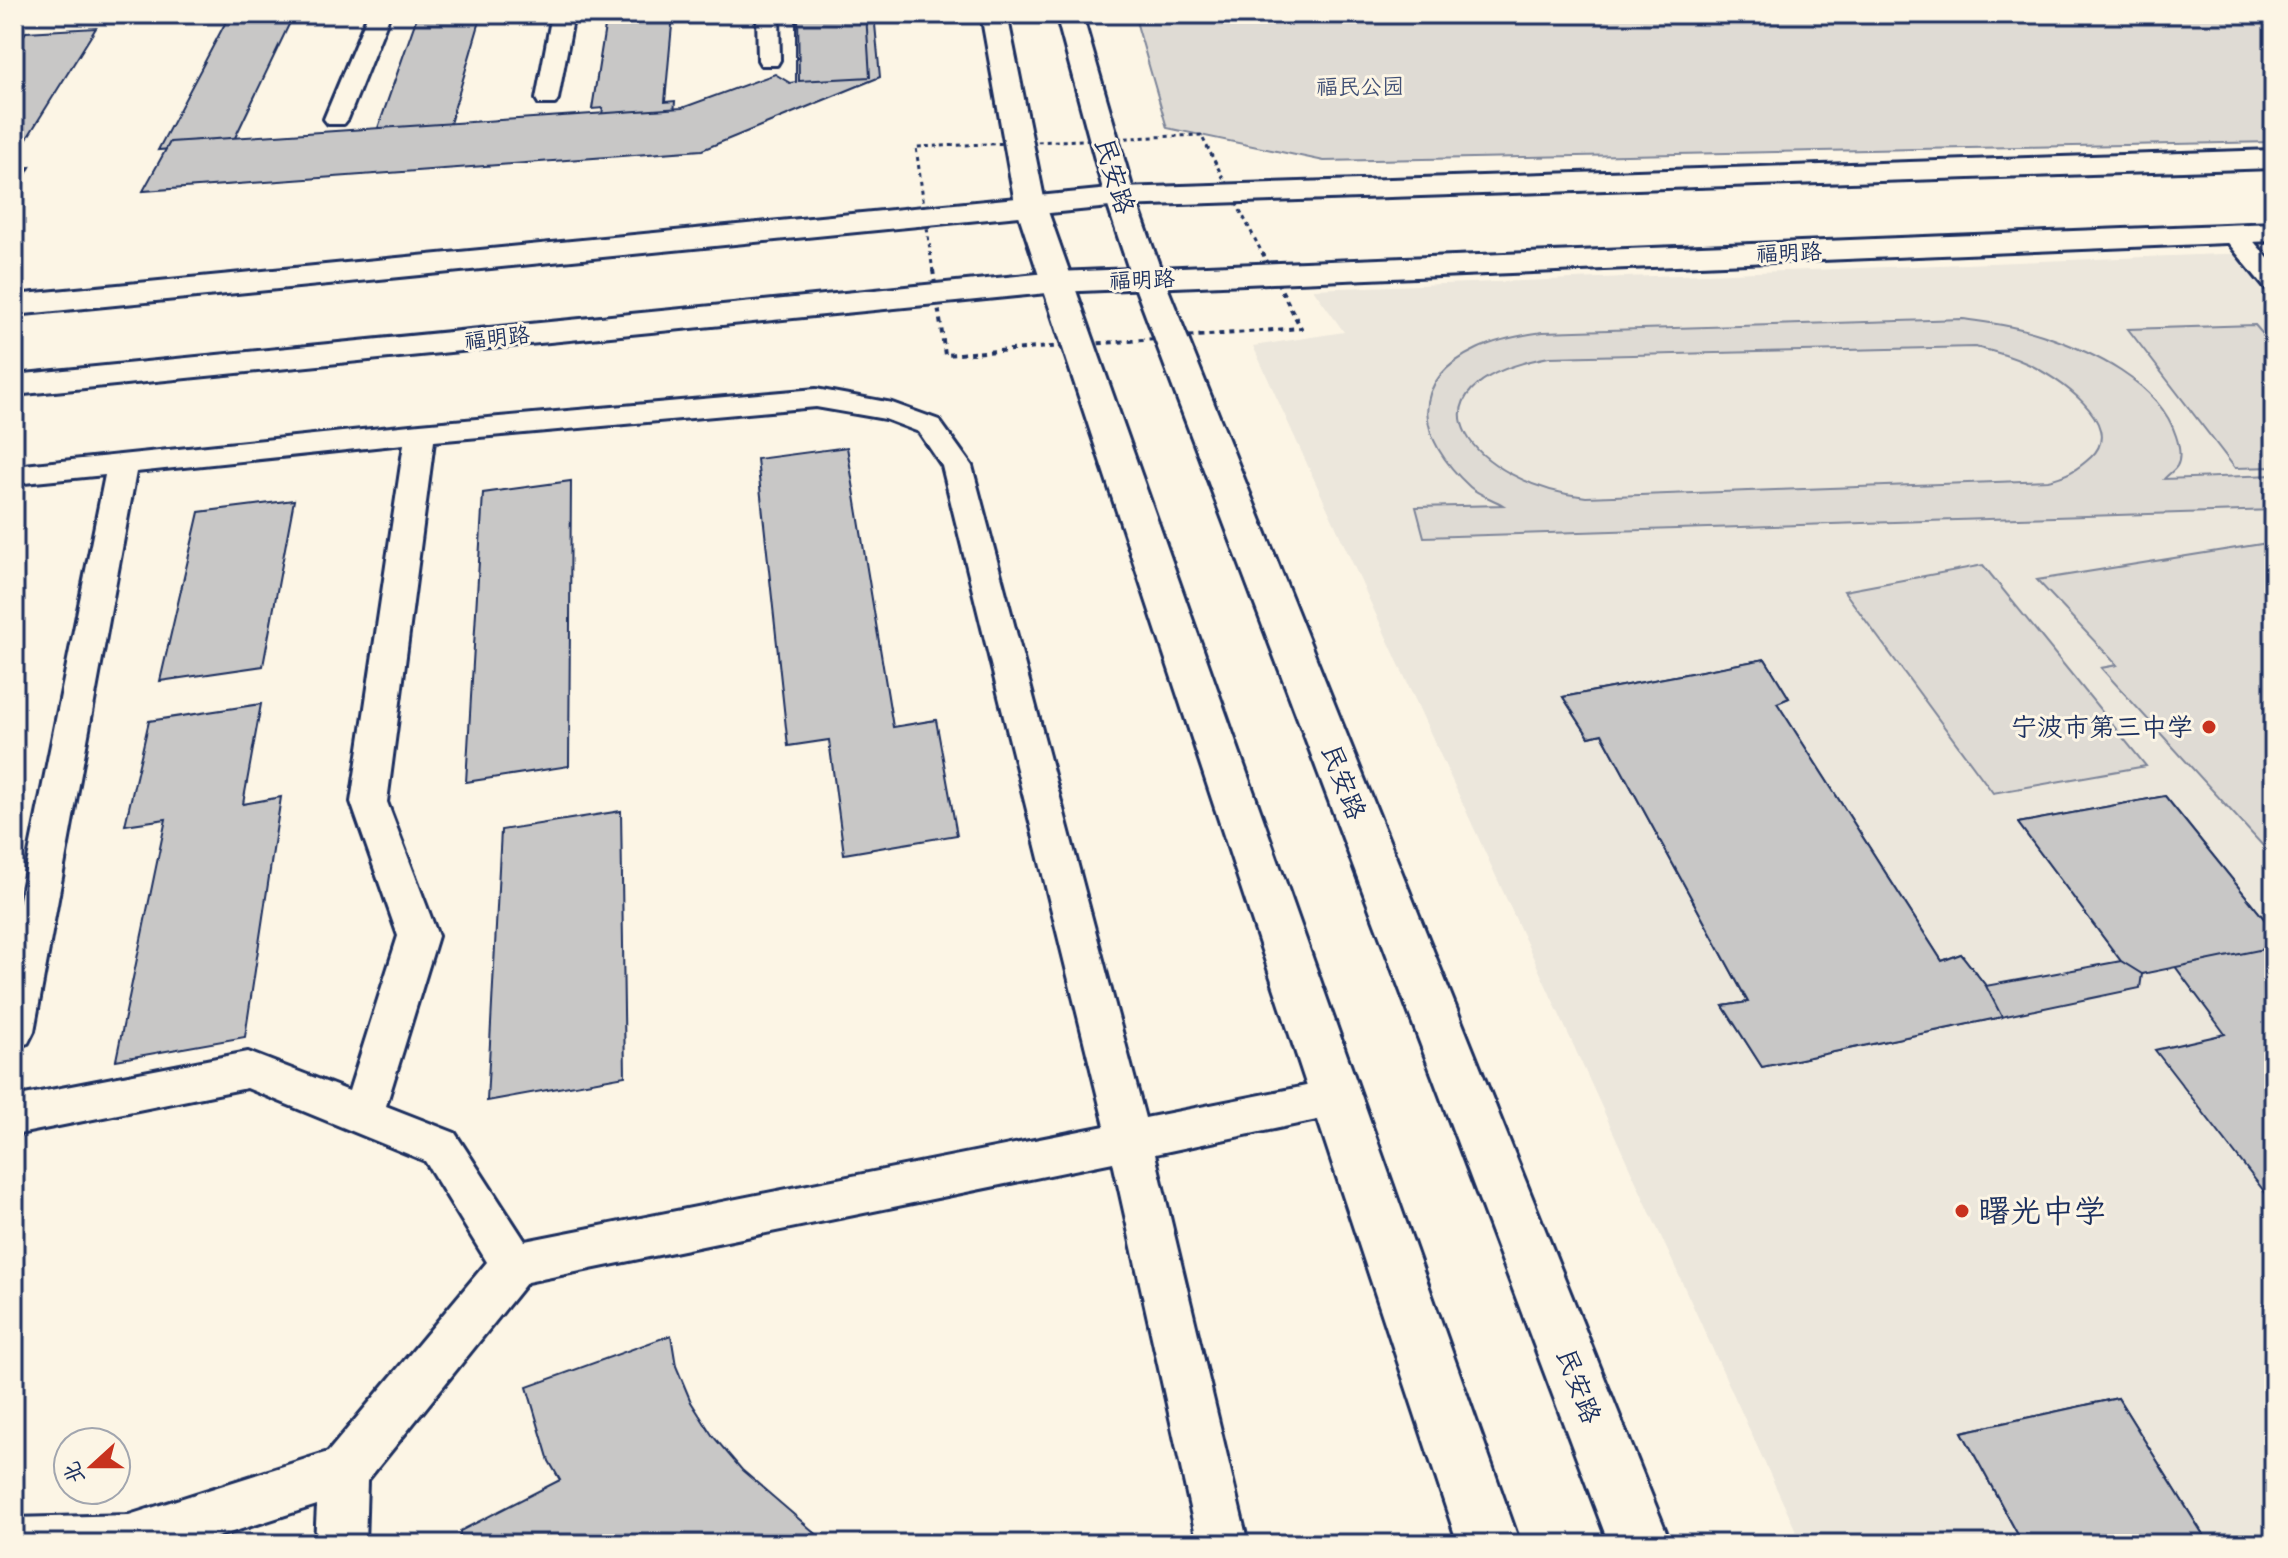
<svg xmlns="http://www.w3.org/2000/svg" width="2288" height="1558" font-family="Dekko,'LXGW WenKai TC',sans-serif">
<rect width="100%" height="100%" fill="#fcf5e5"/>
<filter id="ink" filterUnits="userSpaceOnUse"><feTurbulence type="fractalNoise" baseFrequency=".0125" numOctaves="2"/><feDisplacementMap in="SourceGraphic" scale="16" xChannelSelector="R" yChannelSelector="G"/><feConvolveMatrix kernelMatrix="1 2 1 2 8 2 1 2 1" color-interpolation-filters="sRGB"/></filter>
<g filter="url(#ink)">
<path fill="#ece7dc" d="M2274 252V1544H1802L1253 346 1344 332 1313 289Z"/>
<g fill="#dfdbd4" stroke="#7d8599" stroke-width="2" fill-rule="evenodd">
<path d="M1134 14H2274V142L1324 161 1167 128Z"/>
<path d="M1963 319C1989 323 2016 326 2042 335 2091 351 2159 382 2176 436 2179 445 2182 457 2177 466 2174 471 2167 475 2164 479L2274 475V510L1424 537 1416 507 1503 505C1493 499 1479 495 1470 487 1420 441 1404 383 1477 349 1497 339 1521 335 1543 332ZM1975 347C1993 351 2011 356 2028 364 2055 376 2127 424 2091 457 2077 470 2066 476 2048 480L1586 497C1475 484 1389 387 1549 357Z"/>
<path d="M2255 325 2274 347V467L2235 468 2128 329Z"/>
<path d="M2274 542V858L2101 668 2117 665 2037 580Z"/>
<path d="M1983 565 2146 766 1993 793 1844 591Z"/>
</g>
<g fill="#c8c7c6" stroke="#1b2f5e" stroke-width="2">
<path d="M230 14H294L232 144 250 143 232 184 151 189 172 149 158 150Z"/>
<path d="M418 14H482L449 127 464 126 452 166 376 172 390 130 377 131Z"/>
<path d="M607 14H673L665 102 675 101 672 141 597 146 603 108 592 109Z"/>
<path d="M796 14H874L880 77 702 150 143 191 170 142 682 108 775 74 790 83 796 82Z"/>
<path d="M798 14H866L870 77 799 81Z"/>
<path d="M96 28 14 159V49L26 32Z"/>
<path d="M30 167 14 196V169Z"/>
<path d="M847 447 893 727 936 720 957 835 844 854 829 740 788 746 757 459Z"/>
<path d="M571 481 569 766 466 782 483 493Z"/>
<path d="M294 500 263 666 160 681 199 512Z"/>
<path d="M1765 659 1789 698 1777 703 1942 961 1961 954 1986 986 2121 961 2018 823 2165 796 2274 931V1204L2155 1050 2225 1034 2174 965 2142 974 2140 988 1762 1067 1723 1006 1748 1002 1602 734 1589 737 1563 697Z"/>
<path d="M1765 659 1789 698 1777 703 1942 961 1961 954 1986 986 2002 1017 1762 1067 1723 1006 1748 1002 1602 734 1589 737 1563 697Z"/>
<path d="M261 704 243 804 281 797 245 1037 116 1060 166 819 125 825 149 721Z"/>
<path d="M2165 796 2274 931V947L2142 974 2121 961 2018 823Z"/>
<path d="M621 811 625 1076 487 1101 501 830Z"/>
<path d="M671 1335 676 1366 691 1402 712 1435 742 1470 828 1544H460V1531L560 1480 549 1461 527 1387Z"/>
<path d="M2118 1398 2209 1544H2023L1962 1432Z"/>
<path d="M2118 1398 2209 1544H2023L1962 1432Z"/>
</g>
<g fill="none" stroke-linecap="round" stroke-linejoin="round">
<g stroke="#1b2f5e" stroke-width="6">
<g id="lane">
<path d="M368 14H390L348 119 344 124H328L324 119Z"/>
<path d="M552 14H574L558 99 555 104H539L536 99Z"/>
<path d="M757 14H779L780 60 777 65H761L758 60Z"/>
<path d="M2234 226 2243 229 2274 265V290L2265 288 2221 234 2225 229Z"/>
<path d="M816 389 892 403 939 420 972 466 1145 1118 1336 1080 1351 1085 1357 1098 1351 1111 1336 1116 1155 1154 1248 1544H1198L1113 1162 527 1282 367 1481 365 1544H315L317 1505 195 1544H14V1518L129 1515 328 1452 487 1262 425 1161 247 1088 14 1135V1097L248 1052 349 1091 398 936 351 802 404 444 136 472 34 1031 28 1043 14 1048V929L105 475 14 484V466L420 424ZM816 407 885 419 919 432 942 466 1105 1126 525 1241 455 1133 386 1106 438 936 387 802 434 441Z"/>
</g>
</g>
<g stroke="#1b2f5e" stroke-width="6">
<g id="secondary">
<path d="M981 14H1007L1045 203 1520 1544H1458L1015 203Z"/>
<path d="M1056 14H1082L1135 197 1164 279 1671 1544H1609L1132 279 1105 197Z"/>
</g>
</g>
<g stroke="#1b2f5e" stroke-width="6">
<g id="primary">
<path d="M2274 150V168L1120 206 14 315V295L1120 188Z"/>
<path d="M2274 223V241L1057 292 14 395V375L1057 272Z"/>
</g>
</g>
<path stroke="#1b2f5e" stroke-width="3" stroke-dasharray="4 4" stroke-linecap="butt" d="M933 272 916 147 1201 135 1272 272"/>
<path stroke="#1b2f5e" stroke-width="4" stroke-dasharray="5 5" stroke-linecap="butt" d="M933 270 945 355 1301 328 1271 270"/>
<use href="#lane" fill="#fcf5e5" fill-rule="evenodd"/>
<use href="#secondary" fill="#fcf5e5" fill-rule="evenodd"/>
<use href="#primary" fill="#fcf5e5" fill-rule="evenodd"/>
</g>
</g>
<g fill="#c8321e" stroke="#fcf5e5" stroke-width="3">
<circle cx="2209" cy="727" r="8"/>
<circle cx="1962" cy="1211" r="8"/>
</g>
<g text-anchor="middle" stroke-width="6" stroke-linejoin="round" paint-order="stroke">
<g font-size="22" fill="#425176" stroke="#fcf5e5">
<text x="1360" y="94">福民公园</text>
</g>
<g font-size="22" fill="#1b2f5e" stroke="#fcf5e5">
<text transform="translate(1789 252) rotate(-2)" y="8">福明路</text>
<text transform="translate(1142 279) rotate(-2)" y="8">福明路</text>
<text transform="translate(497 337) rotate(-6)" y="8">福明路</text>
</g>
<g font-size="26" fill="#1b2f5e" stroke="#fcf5e5">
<text transform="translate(1115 176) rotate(73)" y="9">民安路</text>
<text transform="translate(1344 782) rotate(69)" y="9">民安路</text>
<text transform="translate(1579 1386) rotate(69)" y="9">民安路</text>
</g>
<g font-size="26" fill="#1b2f5e" stroke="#fcf5e5" text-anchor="end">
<text x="2193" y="736">宁波市第三中学</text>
</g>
<g font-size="32" fill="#1b2f5e" stroke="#fcf5e5" text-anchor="start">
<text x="1978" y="1222">曙光中学</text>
</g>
</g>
<rect width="2288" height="1558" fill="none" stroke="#fcf5e5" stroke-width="48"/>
<rect x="24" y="24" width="2240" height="1510" fill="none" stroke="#1b2f5e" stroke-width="3" filter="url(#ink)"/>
<g transform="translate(92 1466) rotate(249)"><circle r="38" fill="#fcf5e5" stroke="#a2a6af" stroke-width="2"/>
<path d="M0-6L14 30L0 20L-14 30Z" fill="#c8321e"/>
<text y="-12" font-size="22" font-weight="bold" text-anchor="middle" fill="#1b2f5e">北</text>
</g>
</svg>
